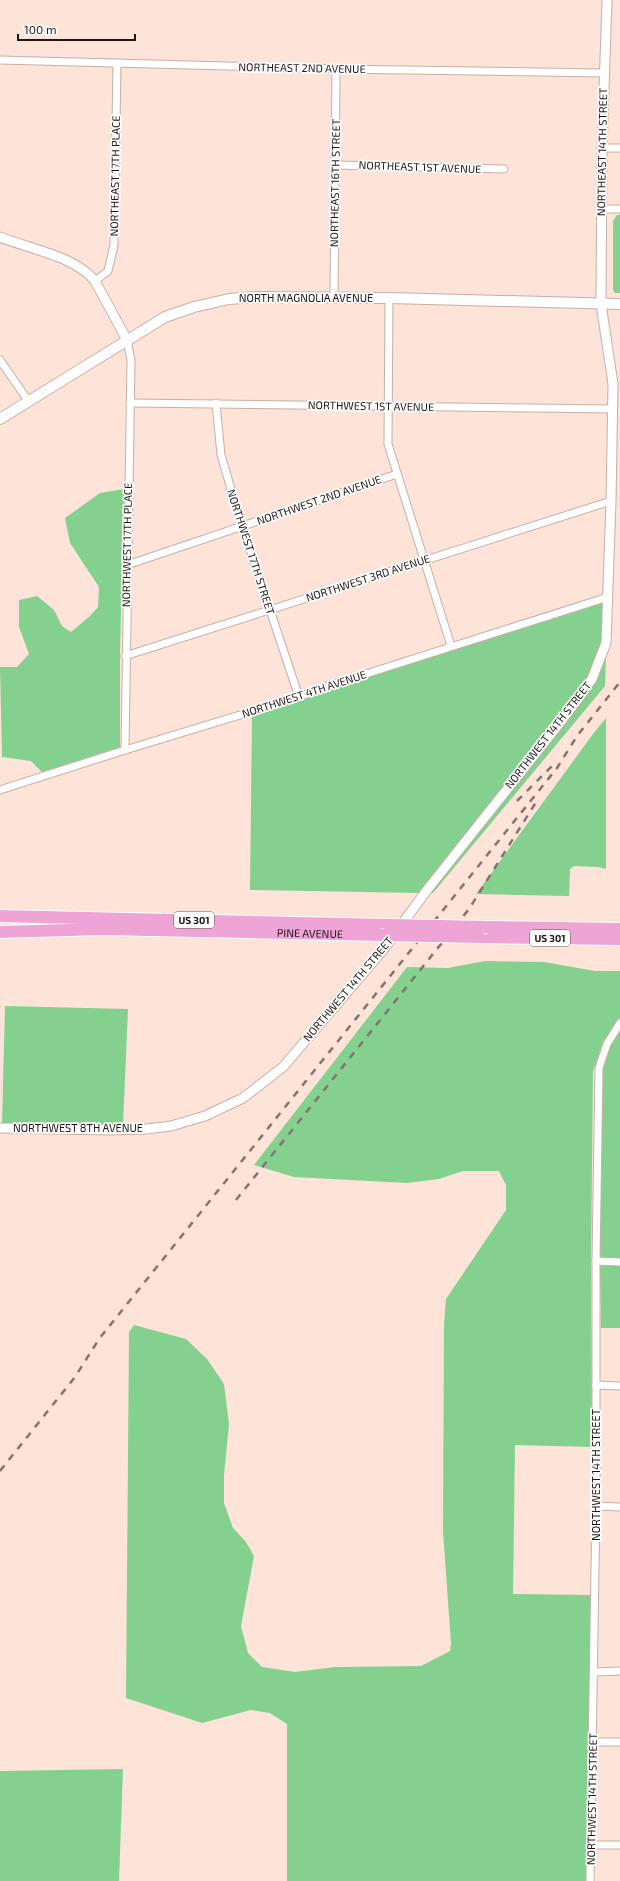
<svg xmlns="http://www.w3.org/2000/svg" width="620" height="1881" font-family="'Exo 2',sans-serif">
<rect width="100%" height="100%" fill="#fee3d8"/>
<g fill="#84d18f">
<path d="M617 215H620V293H615L613 290V221Z"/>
<path d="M124 489 120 654V747L42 772 31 761 2 757 0 667H17L29 654 19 627V600L37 596 54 610 62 626 71 632 89 617 98 607 99 587 70 543 65 518 100 493Z"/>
<path d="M603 603 601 642 588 677 558 718 419 893 250 890 252 716 304 700 327 690Z"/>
<path d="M606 655 605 686 433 893H430Z"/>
<path d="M606 718V869L599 867 574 866 570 869 569 896 476 894 593 734Z"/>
<path d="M485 961 544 962 595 971H620V1017L603 1042 593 1071 591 1265 592 1447 515 1445 513 1594 591 1595 586 1881H287V1724L270 1713 251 1710 202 1723 126 1698 129 1332 134 1325 186 1339 207 1359 224 1384 229 1424 224 1475V1503L233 1528 246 1542 254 1556 241 1626 248 1653 262 1667 295 1672 335 1667 421 1666 450 1651 451 1644 443 1531 444 1324 446 1299 506 1210V1185L499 1171H463L439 1179 407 1183 294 1177 254 1165 407 967 448 968Z"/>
<path d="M5 1006 128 1009 123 1126 2 1124Z"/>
<path d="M620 1031V1258L600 1257 603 1069 611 1045Z"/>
<path d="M600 1266H620V1328H601Z"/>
<path d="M123 1769 119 1881H0V1771Z"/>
</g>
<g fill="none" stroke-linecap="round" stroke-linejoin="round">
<g stroke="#c8aea4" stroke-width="9">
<g id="minor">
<path d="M0 60 336 69 604 73"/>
<path d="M602 148H620"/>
<path d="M335 165 504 169"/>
<path d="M601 209H620"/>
<path d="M95 281 108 271 114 245 117 63"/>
<path d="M334 297 336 69"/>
<path d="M389 298 388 444 451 646"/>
<path d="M0 360 29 402"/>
<path d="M130 403 613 409"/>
<path d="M216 403 221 455 242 526 299 697"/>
<path d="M127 565 397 474"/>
<path d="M125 656 611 501"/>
<path d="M125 750 131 360 127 340"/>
<path d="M0 790 125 750 299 697 325 687 608 597"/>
<path d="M596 1261 620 1262"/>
<path d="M596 1385 620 1386"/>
<path d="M596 1506 620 1507"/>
<path d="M594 1672 620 1671"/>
<path d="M593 1742H620"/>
<path d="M591 1845H620"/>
<path d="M590 1881 596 1506V1261L599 1068 607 1044 620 1023"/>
</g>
</g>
<g stroke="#c8aea4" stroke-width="11">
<g id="tertiary">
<path d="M0 237C30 249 75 256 95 281L127 340"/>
<path d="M0 1128 111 1130 146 1129 171 1126 205 1116 243 1098 283 1067 383 950 427 890 562 720 592 679 606 643 611 501 613 384 601 304 602 148 607 0"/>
</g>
</g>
<g stroke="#c8aea4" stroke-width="12">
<path id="secondary" d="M0 419 165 317 194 307 229 299 256 297 389 298 620 304"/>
</g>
<g stroke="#fff" stroke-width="14">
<g id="trunk">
<path d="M0 916 388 925"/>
<path d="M488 927 620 929"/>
<path id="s1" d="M0 932 103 929 381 935"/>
<path d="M479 937 620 939"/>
</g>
</g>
<use href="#minor" stroke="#fff" stroke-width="7"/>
<use href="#tertiary" stroke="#fff" stroke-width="9"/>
<use href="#secondary" stroke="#fff" stroke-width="10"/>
<use href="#trunk" stroke="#efa4d6" stroke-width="12"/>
<g stroke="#85736c" stroke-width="2.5" stroke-dasharray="7 7" stroke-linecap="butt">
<path d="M517 801 553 765"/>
<path d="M236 1200 469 909 538 799"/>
<path d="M0 1471 75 1377 99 1339 557 768 577 736 620 682"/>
</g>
<g stroke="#fff" stroke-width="14" stroke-linecap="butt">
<g id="trunk-bridge">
<path d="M388 925 488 927"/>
<path d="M381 935 479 937"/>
</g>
</g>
<use href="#trunk-bridge" stroke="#efa4d6" stroke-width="12"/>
</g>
<g text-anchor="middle" stroke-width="3.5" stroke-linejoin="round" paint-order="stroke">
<g fill="#fff" stroke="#625b59" stroke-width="1">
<rect x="174" y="912" width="40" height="16" rx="3"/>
<rect x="530" y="930" width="40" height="16" rx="3"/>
</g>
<g font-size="10" font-weight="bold" fill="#1f1512">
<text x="194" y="924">US 301</text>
<text x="550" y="942">US 301</text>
</g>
<g font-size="11" fill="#1f1512" stroke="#fff">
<text transform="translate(302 68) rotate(1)" y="4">NORTHEAST 2ND AVENUE</text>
<text transform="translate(602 152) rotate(-89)" y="4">NORTHEAST 14TH STREET</text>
<text transform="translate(420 167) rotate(2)" y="4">NORTHEAST 1ST AVENUE</text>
<text transform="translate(115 176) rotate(-89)" y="4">NORTHEAST 17TH PLACE</text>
<text transform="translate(335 183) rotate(-89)" y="4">NORTHEAST 16TH STREET</text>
<text x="306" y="302">NORTH MAGNOLIA AVENUE</text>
<text transform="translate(371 406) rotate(1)" y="4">NORTHWEST 1ST AVENUE</text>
<text transform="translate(319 500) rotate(-19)" y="4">NORTHWEST 2ND AVENUE</text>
<text transform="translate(127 545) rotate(-89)" y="4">NORTHWEST 17TH PLACE</text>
<text transform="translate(251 552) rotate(72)" y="4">NORTHWEST 17TH STREET</text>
<text transform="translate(368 578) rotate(-18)" y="4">NORTHWEST 3RD AVENUE</text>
<text transform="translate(304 694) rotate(-18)" y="4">NORTHWEST 4TH AVENUE</text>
<text transform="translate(548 735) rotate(-52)" y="4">NORTHWEST 14TH STREET</text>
<text dy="4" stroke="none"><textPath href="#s1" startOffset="310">PINE AVENUE</textPath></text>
<text transform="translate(348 989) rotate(-50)" y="4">NORTHWEST 14TH STREET</text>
<text x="78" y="1132">NORTHWEST 8TH AVENUE</text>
<text transform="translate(596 1475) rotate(-90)" y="4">NORTHWEST 14TH STREET</text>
<text transform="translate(592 1799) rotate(-89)" y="4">NORTHWEST 14TH STREET</text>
</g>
</g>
<path d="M18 34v6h117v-6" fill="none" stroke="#1f1512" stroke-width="2"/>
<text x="24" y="34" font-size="12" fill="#1f1512" stroke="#ffffff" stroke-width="3" paint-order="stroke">100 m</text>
</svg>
